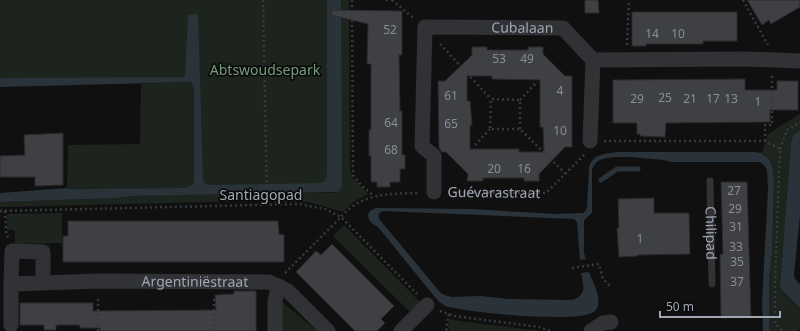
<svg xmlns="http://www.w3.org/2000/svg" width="800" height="331" font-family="'Noto Sans',sans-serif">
<rect width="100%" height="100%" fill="#101011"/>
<g fill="#1c241d">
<path d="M0 0H334L333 188 201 190 197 80 0 82Z"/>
<path d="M341 0H349L350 170 353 178 368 194 353 202 344 211H340L308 202H273L271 200V193H335Z"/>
<path d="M191 82 194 88V182C192 188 184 187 178 188L67 189 68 145 140 144 141 84Z"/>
<path d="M800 114V130L798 131 791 143 780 285 781 289 800 308V329L797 331H769V278L772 254 774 181 766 155 762 153 768 134Z"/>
<path d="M260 193V201L0 207V202L118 198 132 196Z"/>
<path d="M62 213V243L15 244V230H7V214Z"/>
<path d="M344 225 420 302 410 312 333 236Z"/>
<path d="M281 301 317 331H281Z"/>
<path d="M449 319 466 322 543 331H451L448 328Z"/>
</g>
<g fill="#2a3339">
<path d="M327 0H341L342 187 338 192 132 196 118 198 0 202V193L67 188V189L178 188C184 187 192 188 194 182V88L191 82 0 87V78L185 77 188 15 198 14 203 180 207 185 321 183 325 181 327 175Z"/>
<path d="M800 130V215L794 275 795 279 800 284V308L781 289 780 285 791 143 793 136Z"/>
<path d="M618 152H754L762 153 769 159 772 166 774 181 772 254 769 278V331H763L762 302 768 189 767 170 764 165 760 162H671L664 160C648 159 615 154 600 160 596 162 593 166 592 170V213L584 220V253L586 259 580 260 577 222 574 219 383 211C379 212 377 216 380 220L439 291 442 294 451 297 480 296 509 299 571 300C587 296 584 286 581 273L589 272C593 283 603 298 596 310 587 325 467 312 449 307 442 305 438 301 434 296L378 227C368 223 363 212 376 208L471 209 554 214 584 213 587 208 589 168C592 153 606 154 618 152Z"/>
</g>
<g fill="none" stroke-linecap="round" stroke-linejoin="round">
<path stroke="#2a3339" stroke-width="5" d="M601 180 617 169H638"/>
</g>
<g fill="#3f4044" stroke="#2a2a2d" fill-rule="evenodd">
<path d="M585 0H598L599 13H585Z"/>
<path d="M747 0H800V7L771 24 769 20 762 25Z"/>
<path d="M332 10 402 11V55H399L400 111H402V155H405V169H400V182H390V187H377V182H371V155L369 156V130H371V64H367L368 24 331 15Z"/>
<path d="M632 12H737V41H703V44H646V46H632Z"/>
<path d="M472 47H487V50H528V47H543V54L565 76H572V147H565L539 174V181H524V178H483V181H467L468 174 446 152H442L439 148 438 81H445L472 55ZM467 76H492V79L540 80V127H543L544 152H519V149H470V125H472L470 101H467Z"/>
<path d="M745 79V90H777V81H798V110H770V122L666 123 665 137 640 136V134H637V123H613V80Z"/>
<path d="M63 133V185L35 186V177H0V156L25 155 24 135Z"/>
<path d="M721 182H747L751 317 721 318 720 254H723Z"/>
<path d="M654 198V213H689L690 254 638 255V256L619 257 617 228H619L618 199Z"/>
<path d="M68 221H278L279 234 284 235V262H63V236H68Z"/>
<path d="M332 244 394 306 381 319 385 323 377 331H355L296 272 316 251 321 255Z"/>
<path d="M234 291H256V331H100V328H80V325H56V330H44V325H20V303H93V311L216 310 215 295 234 294Z"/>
</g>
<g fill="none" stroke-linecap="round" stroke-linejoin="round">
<g stroke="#37393d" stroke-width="2.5" stroke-dasharray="2 3" stroke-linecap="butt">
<path d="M263 0 267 203"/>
<path d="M352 0 353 175 361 185 374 196"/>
<path d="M386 0H392"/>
<path d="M392 0 413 18"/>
<path d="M743 0 768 45"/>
<path d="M440 44 491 99"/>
<path d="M627 45 629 0"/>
<path d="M520 100 536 83"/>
<path d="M520 129V100L491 99 490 129H520L566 174"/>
<path d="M604 141H765L780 149 775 280V323L782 331"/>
<path d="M765 141V125H772V74"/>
<path d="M475 145 490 129"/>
<path d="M780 149 787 130 800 122"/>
<path id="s1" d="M448 192 546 193 585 154"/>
<path d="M0 211 299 204 325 209 341 217 417 294"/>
<path d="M5 211 6 231 8 238"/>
<path d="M572 268 599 264 603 279 611 287"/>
<path d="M285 273 350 208C372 192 394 194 419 193"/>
<path d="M440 311 454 316 539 327 551 331"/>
<path d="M449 314 446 329 449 331"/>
<path d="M98 331V296"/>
<path d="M214 331V296"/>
</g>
<path stroke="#313236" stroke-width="7" id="s2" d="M710 181 712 284"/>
<g stroke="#313236" stroke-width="15">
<path d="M590 141 593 60"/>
<path id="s3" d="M434 192V156L422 146 425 27 563 28 593 60 746 59 800 61"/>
<path d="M11 284 12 251 43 252V283"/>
<path id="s4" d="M11 325V284L99 281 269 282 288 291 328 331"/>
<path d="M275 331V300L279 286"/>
<path d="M401 331 427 305"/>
<path d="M591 331 603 323 611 322"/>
</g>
</g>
<g text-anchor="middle" stroke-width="3.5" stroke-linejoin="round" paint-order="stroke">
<g font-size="12" fill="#888d96">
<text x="390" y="34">52</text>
<text x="652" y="38">14</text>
<text x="678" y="38">10</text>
<text x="499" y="63">53</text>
<text x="527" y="63">49</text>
<text x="560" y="95">4</text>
<text x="451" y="100">61</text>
<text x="665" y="102">25</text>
<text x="637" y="103">29</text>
<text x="690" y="103">21</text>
<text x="713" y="103">17</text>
<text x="731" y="103">13</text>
<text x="758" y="106">1</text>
<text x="391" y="127">64</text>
<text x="451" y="128">65</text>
<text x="560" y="135">10</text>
<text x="391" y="154">68</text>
<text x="494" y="173">20</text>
<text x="524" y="173">16</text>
<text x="734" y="195">27</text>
<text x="735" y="213">29</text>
<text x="736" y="231">31</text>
<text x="640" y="243">1</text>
<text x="736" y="251">33</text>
<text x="737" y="266">35</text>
<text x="737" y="286">37</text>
</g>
<g font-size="14" fill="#a1a7b2" stroke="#0b0b0c">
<text dy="5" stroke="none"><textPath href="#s3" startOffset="268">Cubalaan</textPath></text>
<text dy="5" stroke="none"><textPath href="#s1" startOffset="46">Guévarastraat</textPath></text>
<text x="261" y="200">Santiagopad</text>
<text dy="5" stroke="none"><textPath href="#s2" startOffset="52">Chilipad</textPath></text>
<text dy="5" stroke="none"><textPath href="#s4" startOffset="225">Argentiniëstraat</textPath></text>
</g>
<g font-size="14" fill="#789c79" stroke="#0b0b0c">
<text x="265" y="75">Abtswoudsepark</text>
</g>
</g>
<path d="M660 311v6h120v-6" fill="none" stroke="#a1a7b2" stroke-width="2"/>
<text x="666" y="311" font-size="12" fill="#a1a7b2" stroke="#0b0b0c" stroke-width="3" paint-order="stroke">50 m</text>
</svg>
